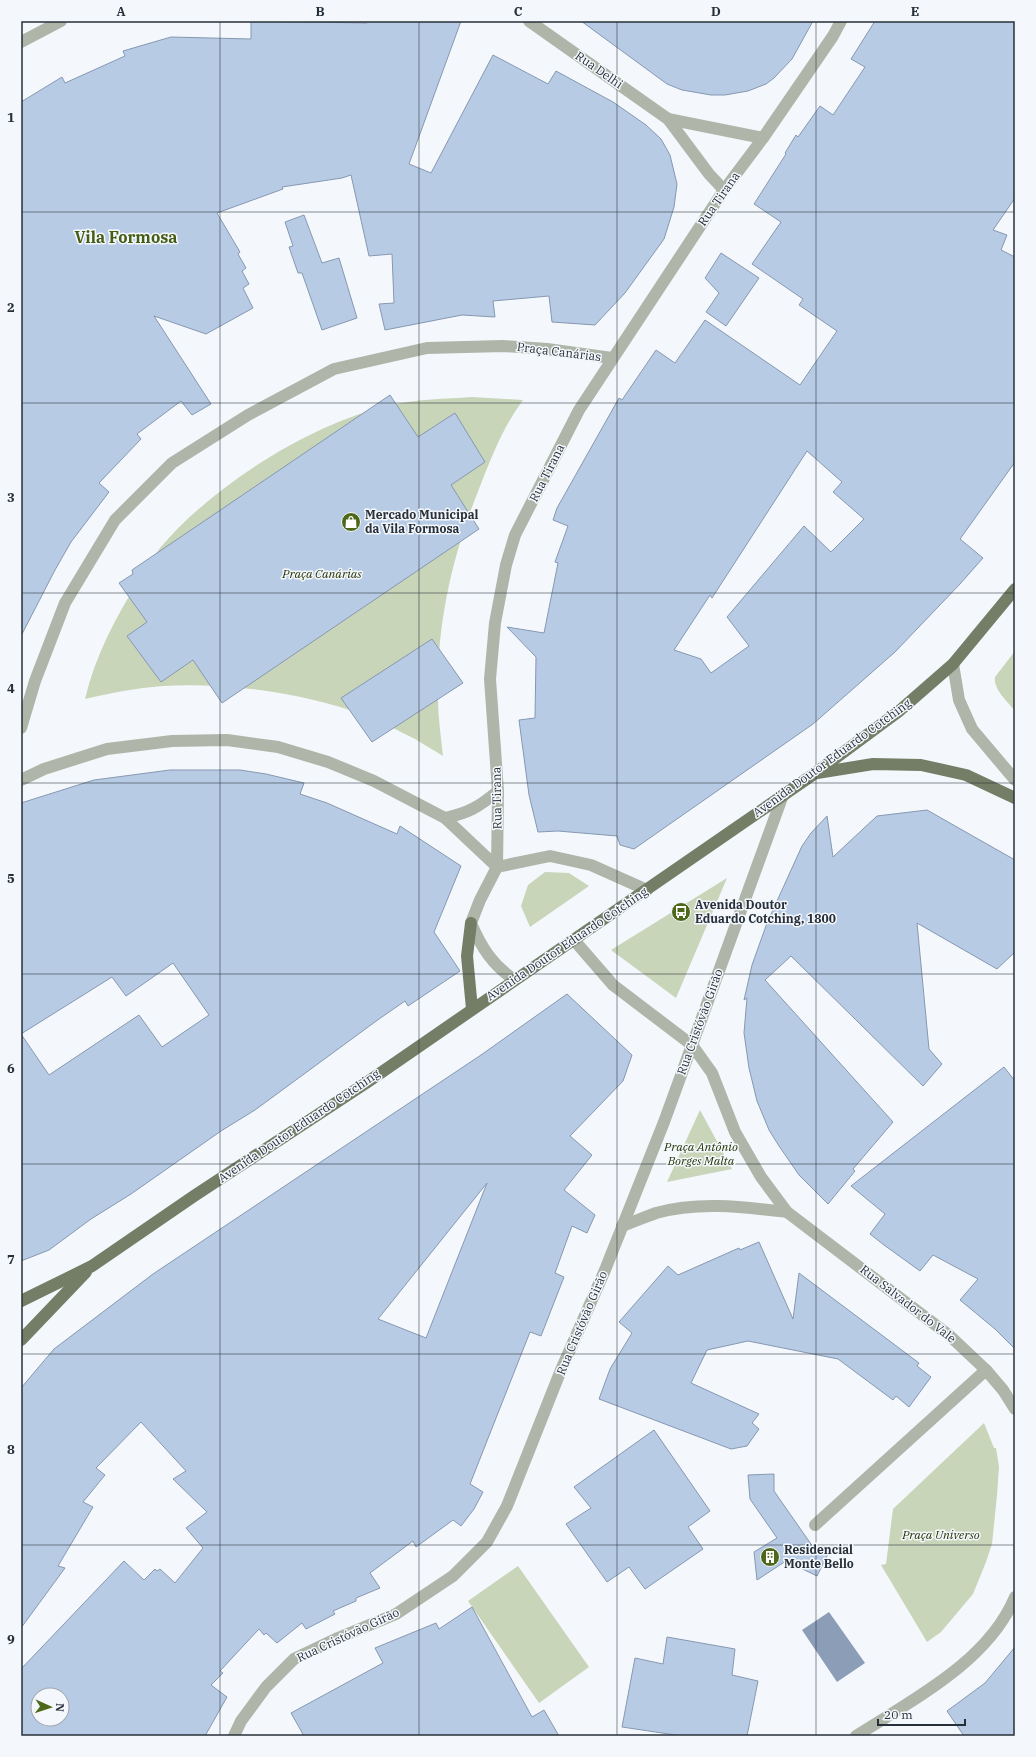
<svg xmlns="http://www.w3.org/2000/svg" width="1036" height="1757" font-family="'IBM Plex Serif',serif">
<rect width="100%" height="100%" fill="#f4f8fd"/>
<g fill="#c8d5b8">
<path d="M472 397 523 400C503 427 491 458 479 489 452 556 436 626 438 699 438 718 441 737 443 756 434 750 424 745 415 739 399 731 382 722 366 716 307 693 225 682 163 686 136 688 111 693 85 699 95 656 116 616 140 579 146 569 152 558 160 548 212 486 311 423 391 405 418 399 445 399 472 397Z"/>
<path d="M1015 651V711C1008 702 993 689 995 677Z"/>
<path d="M545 872 569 873 589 886 530 927 521 906 528 885Z"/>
<path d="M727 878 676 998 611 950Z"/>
<path d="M700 1110 732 1169 667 1182Z"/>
<path d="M984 1423 994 1448H996L999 1467 997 1495 992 1544 986 1562 973 1594 941 1632 927 1642 881 1565 886 1564 893 1509Z"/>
<path d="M518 1566 589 1667 539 1703 468 1601Z"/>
</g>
<path fill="#8c9eb7" d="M829 1612 865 1663 837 1682 802 1630Z"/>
<g fill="#b8cbe5" stroke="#8698b1" fill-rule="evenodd">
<path d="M251 21 367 23V21H461L409 164 431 173 493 55 548 84 556 71 613 102 646 125 661 139 670 155 677 184 674 207 664 239 625 293 595 325 552 322 549 296 493 301 495 317 462 315 385 330 379 304 394 303 392 254 369 256 351 175 342 178 282 187 283 189 217 213 240 252 238 254 246 268 242 271 249 284 243 288 253 308 206 334 154 316 211 404 192 415 181 401 137 434 141 439 99 483 109 492 71 542 55 570 21 636V102L62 77 65 83 125 56 123 51 171 37 251 39Z"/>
<path d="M581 21H813L792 59 774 78 766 84 748 91 725 95H711L682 90 667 84Z"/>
<path d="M875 21H1015V198L993 230 1007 235 1001 250 1015 257V462L960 539 983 558 960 584 895 652 813 724 634 849 620 845 617 836 558 831 538 832 529 795 519 720 535 718 536 657 507 627 544 633 558 563 555 562 568 526 553 520 557 508 619 398 622 400 656 350 675 363 705 320 800 385 837 331 799 305 803 299 752 264 781 222 754 204 786 154 785 153 796 135 798 137 820 106 833 115 865 67 851 59ZM807 451 842 482 833 492 864 519 831 552 804 526 727 617 749 646 711 673 701 659 674 650 710 595 712 598Z"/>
<path d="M304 215 322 263 339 258 357 318 322 330 302 273H298L289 247 293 246 285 222Z"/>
<path d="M721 253 759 278 726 326 706 312 719 293 705 278Z"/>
<path d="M390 395 418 437 455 413 485 462 451 485 479 529 222 703 193 660 161 682 127 636 147 622 119 583 133 574 132 570Z"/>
<path d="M432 639 463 683 372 742 341 698Z"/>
<path d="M170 770H240L266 774 304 783 300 794 327 803 397 834 400 826 461 866 434 932 460 971 408 1006 405 1001 379 1019 255 1110 221 1131 131 1194 91 1219 49 1250 21 1261V803L94 780ZM173 963 209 1015 162 1047 139 1015 49 1075 21 1034 112 977 126 996Z"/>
<path d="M927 810 1015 860V952L997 969 917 923 929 1049 942 1064 923 1086 791 956 765 980 893 1122 853 1169 855 1171 828 1204 799 1175 779 1146 769 1130 757 1101 749 1068 744 1033 747 998 744 1000 752 965 767 923 802 846 811 833 827 816 833 857 877 816Z"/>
<path d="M567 994 632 1055 623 1081 570 1136 592 1155 564 1190 595 1215 587 1233 572 1226 555 1273 564 1277 541 1336 530 1332 470 1484 483 1492 474 1509 461 1526 453 1520 416 1547 413 1541 370 1573 380 1588 356 1598V1601L333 1611 335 1614 306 1629 302 1623 277 1643 266 1633 264 1635 259 1629 220 1671 223 1673 211 1685 227 1697 205 1736H21V1669L124 1561 144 1580 155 1569 157 1571 160 1569 175 1583 203 1548 186 1528 207 1512 173 1479 186 1471 141 1422 96 1468 105 1475 83 1502 93 1507 58 1566 65 1568 21 1628V1388L54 1349 153 1274 481 1055ZM487 1183 426 1338 378 1319ZM38 1695H62V1719H38Z"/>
<path d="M1004 1067 1015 1081V1349L995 1329 960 1300 978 1279 933 1255 920 1271 884 1245 870 1234 885 1214 851 1186Z"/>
<path d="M759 1242 793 1319 799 1273 919 1363 917 1366 931 1377 909 1407 896 1396 893 1400 838 1359 748 1341 707 1350 691 1383 759 1414 752 1423 759 1429 747 1446 731 1449 599 1399 610 1369 632 1333 619 1322 668 1266 678 1275 739 1248 740 1250Z"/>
<path d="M654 1430 710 1511 688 1527 703 1549 645 1589 629 1567 607 1582 566 1524 591 1508 574 1487Z"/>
<path d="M774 1474V1491L813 1547 828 1554 817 1576 786 1561 757 1580 754 1552 777 1538 750 1499 748 1475Z"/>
<path d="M472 1607 532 1717 544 1710 559 1736H304L291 1713 383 1663 375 1648 436 1623 439 1629Z"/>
<path d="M667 1637 735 1649 732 1675 758 1681 747 1736H682L622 1727 635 1658 663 1664Z"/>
<path d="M1015 1647V1736H964L947 1711 985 1683Z"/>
</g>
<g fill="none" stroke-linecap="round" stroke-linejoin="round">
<g stroke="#b0b5a9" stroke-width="12">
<path d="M529 21 668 119 709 174 724 190"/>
<path d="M21 42 61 21"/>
<path d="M668 119 763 138"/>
<path d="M953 664 959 700 972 729 1015 780"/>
<path d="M21 728 35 681 65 603 115 520 172 463 248 415 334 369 427 348 503 346 547 349 612 358"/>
<path d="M21 780 44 769 107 749 172 741 227 740 278 747 328 762 374 781 445 818 497 867"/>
<path d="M445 818C468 813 479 807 498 791"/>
<path d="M497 867 550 856 591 865 647 890"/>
<path d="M574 940 613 985 692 1045 712 1073 735 1132 761 1177 787 1212 950 1336 986 1370 1003 1390 1015 1409"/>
<path d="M515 980C493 966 481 947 471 923L480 900 497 867 498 791 490 679 495 623 506 565 515 535 579 410 724 190 763 138 833 36 841 21"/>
<path d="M622 1226C633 1222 645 1217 656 1213 699 1201 744 1207 787 1212"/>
<path d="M815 1525 986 1370"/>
<path d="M234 1736 241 1721 266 1687 294 1659 338 1638 396 1614 453 1576 487 1542 507 1506 561 1370 605 1270 664 1122 783 795"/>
<path d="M856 1736C912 1700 988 1662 1015 1597"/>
</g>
<g stroke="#747e67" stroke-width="12">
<path d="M817 773 873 764 921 765 966 775 1015 798"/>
<path d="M471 923 467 956 472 1009"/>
<path d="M21 1301 92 1266 194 1196 366 1083 814 774 898 712 953 664 1015 589"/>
<path d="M21 1340 86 1272"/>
</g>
</g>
<path fill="none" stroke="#272f39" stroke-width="1" stroke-opacity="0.55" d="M220 21V1736M419 21V1736M617 21V1736M816 21V1736M21 212H1015M21 403H1015M21 593H1015M21 783H1015M21 974H1015M21 1164H1015M21 1354H1015M21 1545H1015"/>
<defs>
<g id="shop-disc" transform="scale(1)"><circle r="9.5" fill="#4e681a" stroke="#f4f8fd"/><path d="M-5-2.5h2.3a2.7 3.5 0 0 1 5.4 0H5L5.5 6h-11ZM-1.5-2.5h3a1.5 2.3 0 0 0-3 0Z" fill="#fff"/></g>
<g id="bus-disc" transform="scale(1)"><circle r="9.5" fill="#4e681a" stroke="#f4f8fd"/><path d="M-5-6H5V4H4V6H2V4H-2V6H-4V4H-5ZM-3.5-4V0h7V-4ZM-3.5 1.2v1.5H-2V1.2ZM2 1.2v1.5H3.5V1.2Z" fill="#fff"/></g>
<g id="building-disc" transform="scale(1)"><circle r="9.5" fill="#4e681a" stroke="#f4f8fd"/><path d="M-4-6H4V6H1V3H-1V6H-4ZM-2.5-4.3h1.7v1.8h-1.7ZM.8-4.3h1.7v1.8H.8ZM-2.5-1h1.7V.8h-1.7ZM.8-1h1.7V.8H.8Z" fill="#fff"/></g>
</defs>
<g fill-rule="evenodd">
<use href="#shop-disc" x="351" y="522"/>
<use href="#bus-disc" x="681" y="912"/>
<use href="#building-disc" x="770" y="1557"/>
</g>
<g text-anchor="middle" stroke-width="3" stroke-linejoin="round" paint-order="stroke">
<g font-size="12" fill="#272f39" stroke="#f4f8fd">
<text transform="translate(599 70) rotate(35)" y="4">Rua Delhi</text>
<text transform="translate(719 199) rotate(-55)" y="4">Rua Tirana</text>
<text transform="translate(559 352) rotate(7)" y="4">Praça Canárias</text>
<text transform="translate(547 473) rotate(-63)" y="4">Rua Tirana</text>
<text transform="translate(832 758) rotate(-36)" y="4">Avenida Doutor Eduardo Cotching</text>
<text transform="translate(497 798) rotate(-91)" y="4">Rua Tirana</text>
<text transform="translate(567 944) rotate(-34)" y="4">Avenida Doutor Eduardo Cotching</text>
<text transform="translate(700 1022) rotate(-70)" y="4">Rua Cristóvão Girão</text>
<text transform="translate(299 1126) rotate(-34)" y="4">Avenida Doutor Eduardo Cotching</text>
<text transform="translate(908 1304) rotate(38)" y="4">Rua Salvador do Vale</text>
<text transform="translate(582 1323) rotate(-67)" y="4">Rua Cristóvão Girão</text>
<text transform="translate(348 1635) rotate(-25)" y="4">Rua Cristóvão Girão</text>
</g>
<g font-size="12" font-weight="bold" fill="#272f39" stroke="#f4f8fd" text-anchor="start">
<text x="365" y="519">Mercado Municipal<tspan x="365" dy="14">da Vila Formosa</tspan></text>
<text x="695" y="909">Avenida Doutor<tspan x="695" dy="14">Eduardo Cotching, 1800</tspan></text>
<text x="784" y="1554">Residencial<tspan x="784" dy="14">Monte Bello</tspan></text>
</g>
<g font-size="12" font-style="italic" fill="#253405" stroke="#f4f8fd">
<text x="322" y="578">Praça Canárias</text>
<text x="701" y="1151">Praça Antônio<tspan x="701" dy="14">Borges Malta</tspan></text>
<text x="941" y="1539">Praça Universo</text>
</g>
<g font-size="16" font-weight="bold" fill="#455c15" stroke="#f4f8fd">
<text x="126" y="243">Vila Formosa</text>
</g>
</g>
<rect width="1036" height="1757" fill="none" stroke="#f4f8fd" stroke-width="44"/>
<g transform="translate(50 1707) rotate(93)"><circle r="19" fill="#f4f8fd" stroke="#a2a8af"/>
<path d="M0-3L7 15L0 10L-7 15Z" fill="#4e681a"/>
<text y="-6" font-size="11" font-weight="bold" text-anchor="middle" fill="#272f39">N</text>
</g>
<path d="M878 1719v6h87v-6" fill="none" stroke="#272f39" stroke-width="2"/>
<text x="884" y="1719" font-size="12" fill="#272f39" stroke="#f4f8fd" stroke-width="3" paint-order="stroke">20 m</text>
<rect x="22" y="22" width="992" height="1713" fill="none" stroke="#272f39" stroke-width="1.5"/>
<g font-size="13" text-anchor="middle" font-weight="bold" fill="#272f39">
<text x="121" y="16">A</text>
<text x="320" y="16">B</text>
<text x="518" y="16">C</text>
<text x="716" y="16">D</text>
<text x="915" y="16">E</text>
<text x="11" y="122">1</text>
<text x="11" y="312">2</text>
<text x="11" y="502">3</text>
<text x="11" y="693">4</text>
<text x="11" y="883">5</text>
<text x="11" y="1073">6</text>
<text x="11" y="1264">7</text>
<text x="11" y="1454">8</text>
<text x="11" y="1644">9</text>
</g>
</svg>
